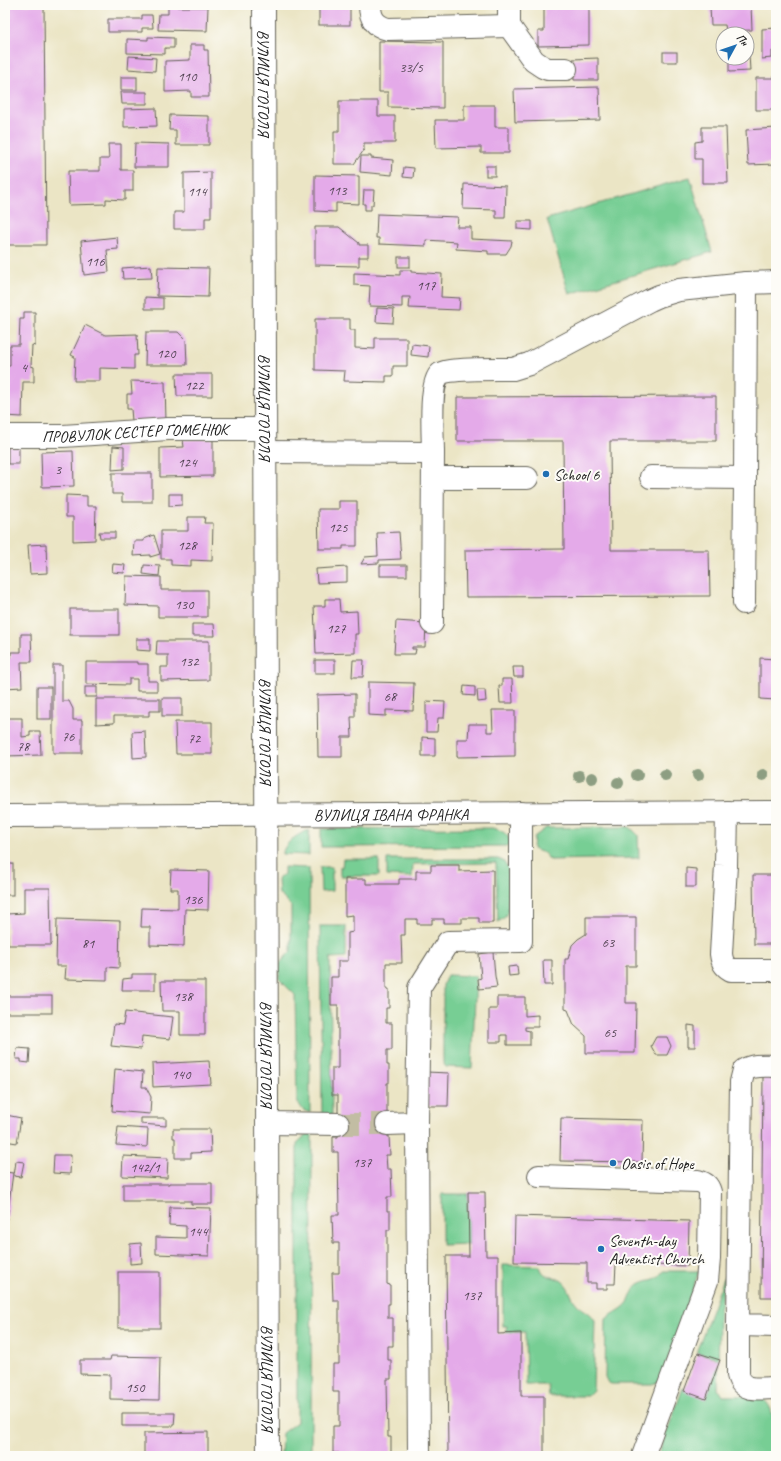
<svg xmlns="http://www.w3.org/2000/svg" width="781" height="1461" font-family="Caveat,sans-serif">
<rect width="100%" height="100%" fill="#fdfcf7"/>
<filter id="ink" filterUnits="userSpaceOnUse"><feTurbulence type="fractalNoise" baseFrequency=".025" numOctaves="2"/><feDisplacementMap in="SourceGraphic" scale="8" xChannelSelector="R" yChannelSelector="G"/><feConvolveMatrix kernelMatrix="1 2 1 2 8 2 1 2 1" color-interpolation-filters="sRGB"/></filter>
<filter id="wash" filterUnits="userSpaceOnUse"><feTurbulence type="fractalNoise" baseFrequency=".012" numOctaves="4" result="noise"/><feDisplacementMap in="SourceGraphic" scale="16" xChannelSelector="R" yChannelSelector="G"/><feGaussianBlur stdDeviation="0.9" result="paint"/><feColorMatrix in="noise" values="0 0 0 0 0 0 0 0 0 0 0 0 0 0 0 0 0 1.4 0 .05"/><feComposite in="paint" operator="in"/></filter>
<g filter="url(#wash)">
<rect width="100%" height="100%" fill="#ebe5c5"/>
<g fill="#77ce94" stroke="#4a7558">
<path d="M690 177 712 252 569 294 547 219Z"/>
<path d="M629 827 632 829 638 835 639 858 550 860 544 853 533 849 534 837 546 828Z"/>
<path d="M492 828C503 830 510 835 511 846L321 847V829Z"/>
<path d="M309 830V855L282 854C285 842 298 834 309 830Z"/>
<path d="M343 859H379V876H340V867H342Z"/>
<path d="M387 859H498L503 861 508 868V911L504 918 498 922 496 863 413 864 412 877 387 876Z"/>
<path d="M284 867 309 868 310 1113 303 1110 297 1101 295 995 279 979 280 963 291 951V906L279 894 278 879 284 874Z"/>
<path d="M320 867H332V891L321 892Z"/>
<path d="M320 926H346V957L330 958 332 1115H322Z"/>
<path d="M447 975 476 976 472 1068 446 1067 443 1063V985Z"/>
<path d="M312 1133 311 1456H281L282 1433 297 1422V1143L306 1135Z"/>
<path d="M442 1194H468L469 1244 442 1245Z"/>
<path d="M503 1265 540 1266C543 1279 553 1275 562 1281 570 1287 570 1297 577 1304 582 1310 593 1313 595 1321L593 1390 587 1396H549L548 1385H526L525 1332H506L507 1326H503Z"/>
<path d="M663 1271H699L661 1379 655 1383 652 1384H612L608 1383 605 1377 606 1319C614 1312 623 1310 629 1301 632 1294 634 1286 641 1283 651 1278 656 1282 663 1271Z"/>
<path d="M726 1273 719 1311 718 1388 723 1396C732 1396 754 1395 761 1398 778 1406 774 1440 774 1456H658L683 1388 706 1399 716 1370 715 1357 698 1353 697 1350Z"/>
</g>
<g id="blocks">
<g fill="#e4aae9">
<path d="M5 5H44L46 245H5Z"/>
<path d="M168 5H178V7H208L207 31 158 30 159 14H168Z"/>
<rect x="319" y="5" width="31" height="20"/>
<path d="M544 5H589V45L538 46V31H544Z"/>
<path d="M751 5 752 30 726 31 725 25H711L710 7Z"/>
<path d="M142 15H152L153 28H142V32H108V19H142Z"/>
<path d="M776 28V51H772V58L762 59V29Z"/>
<path d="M148 37 174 38V48H165V54L127 53V39L148 40Z"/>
<path d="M379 41 443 42V108L388 107V92H379Z"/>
<path d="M190 45H204V50H208L209 97H191V91L165 92V61L190 60Z"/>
<path d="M747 46H751V54H749L750 71 729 72V60L734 59V58H747Z"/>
<rect x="663" y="52" width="14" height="10"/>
<path d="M129 56 156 58 155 71 128 69Z"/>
<path d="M598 58V80H574L573 59Z"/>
<path d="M774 71H776V110H756V78H774Z"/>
<rect x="121" y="77" width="16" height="13"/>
<path d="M599 87 600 120 515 122 514 89Z"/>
<path d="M121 92H147V104H122Z"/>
<path d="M339 101H378V116H395V143H364V150L354 164H334V131H339Z"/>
<path d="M464 105H495V127H509V153H481V147L436 148 435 120H464Z"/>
<path d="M156 108 157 126 124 127V109Z"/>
<path d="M170 115 209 116V145H176V130H169Z"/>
<path d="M702 127H726L728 183H702V159H695V142L702 141Z"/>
<path d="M776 128V164L748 165 746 130Z"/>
<path d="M135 143 169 144V167H134Z"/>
<path d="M108 144H121V170H133V191H125V200L106 199V204L69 205 68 171H100V159H109Z"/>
<path d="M361 156H371V158L393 160 392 175 360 172Z"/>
<rect x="486" y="166" width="9" height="10"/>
<path d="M404 167 414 168 413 178 403 177Z"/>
<path d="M211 172V218H205V229H174V212H184V173Z"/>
<path d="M315 175 359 176V204L336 203V212L315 211Z"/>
<path d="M464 184 506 186 505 218H496V210L463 209Z"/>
<path d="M364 190H374L373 205H371V210H365V204H363Z"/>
<path d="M377 214 458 217 457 227H471V239L512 241 511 246 506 254H488V251L456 249 457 242 426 240V246L379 244V238H376Z"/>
<path d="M517 221H532V230L517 229Z"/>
<path d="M315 227H339L359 243V245H368V257H359V266L315 265Z"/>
<path d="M117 237 118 249 107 250 109 272 84 275 81 241Z"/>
<rect x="398" y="257" width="12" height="10"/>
<path d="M151 266 152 278 123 279 122 268Z"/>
<path d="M158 267 209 268 208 297 157 296Z"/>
<path d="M400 270H411V272L442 274 441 297 460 298 459 310 409 308 410 297H402V307L369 306 370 286 354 285V273L400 275Z"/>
<path d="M145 297 163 298V309H145Z"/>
<path d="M377 308 394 309 393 323 376 322Z"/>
<path d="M24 312H35V346L32 345 31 366 34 367V382H23L22 417 5 416V366H10V345H19L20 319H24Z"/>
<path d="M315 319H350V330H355V348L375 349V338H407V366H393V376H386V382L344 381 345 371 315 370Z"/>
<path d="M85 325 105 335 137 334 138 355H134V369L100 368V381H74L75 357 71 355Z"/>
<path d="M146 332H178L186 340 187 365H145Z"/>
<path d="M412 344 429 346 428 357 411 355Z"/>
<path d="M176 374H212V396H177Z"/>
<path d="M131 381 165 382 166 421H132L131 409H127V394H132Z"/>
<path d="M716 396V441H610L611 550H709L710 596 466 597 465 550 564 549 563 441H457V397Z"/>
<path d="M213 439V476L160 477V448L184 447 183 440Z"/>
<path d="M113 446 124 447V469L112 470Z"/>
<rect x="8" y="447" width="11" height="17"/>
<path d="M73 451 74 486 42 487 41 452Z"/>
<path d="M112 473H152V502H122V494H112Z"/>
<path d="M169 494H182V505L169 506Z"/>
<path d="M66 495 87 496V506H96L95 540 73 541V517H66Z"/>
<path d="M339 501H357V546H343V549H319L318 509H339Z"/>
<path d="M188 517H205L204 523H213L212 561 191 560V566L171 565V559H161V531H188Z"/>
<path d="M99 532H115V538H100Z"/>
<path d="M399 532 401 559 379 560V563L361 564 365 557 378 556 377 533Z"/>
<path d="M154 535 160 554 150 557V555L133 556 134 541H144V539Z"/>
<path d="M46 544 47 573 30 574 28 545Z"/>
<path d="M113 564 125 565 124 573 112 572Z"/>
<path d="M144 565 160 566 159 576 143 574Z"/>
<rect x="380" y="565" width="27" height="11"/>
<path d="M347 567V582L317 583 316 569Z"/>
<path d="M126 576 161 577V590H207V617H158V606L125 605Z"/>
<path d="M325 599H339L340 612 357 611 358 634H355V653L316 654 314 606H325Z"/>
<rect x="70" y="609" width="49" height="26"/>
<path d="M396 621 426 623 425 647H412V649H416L415 654H394Z"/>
<path d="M192 624H214L215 636H192Z"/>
<path d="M21 634H31L32 662H21L22 687 5 688V658H11V652H21Z"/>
<path d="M136 639H150V651L136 650Z"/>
<path d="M157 641H209V680L161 681V667H168V655H156Z"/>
<path d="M760 658 776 659V700L760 699Z"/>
<rect x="315" y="660" width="20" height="13"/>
<path d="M353 660H364L363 677H352Z"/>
<path d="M86 662H137V664H148V681H157V691H137V679H129V685L86 684Z"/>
<path d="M53 665H62V701H69L73 709V720H82V753H53Z"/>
<path d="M513 667H523V677H514Z"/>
<path d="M502 679H512L513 703H500L499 686H502Z"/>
<path d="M368 682 414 683 413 711 386 710V716L368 715Z"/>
<path d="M464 686 475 687V696L463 695Z"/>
<rect x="37" y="687" width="14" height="32"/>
<rect x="85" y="687" width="12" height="10"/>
<path d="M477 690H485L486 701 478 702Z"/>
<path d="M355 694V717H351L352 737H342V757H318L317 695Z"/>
<rect x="162" y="698" width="20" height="18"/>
<path d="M96 699H160V711H149V716H114V723L96 724Z"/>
<path d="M426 701 445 702 444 718H438L437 732H426Z"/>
<path d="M492 710H515V756L457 757V739H468L469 724H487V732H493Z"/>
<path d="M7 718H22V737L30 736V731H40L41 755 5 756V727H7Z"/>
<path d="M175 722H212V754H176Z"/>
<path d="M145 731 146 757 133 758 132 732Z"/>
<path d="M422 737 435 738V756H422Z"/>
<rect x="5" y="864" width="8" height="31"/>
<path d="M431 865H459V871L493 870V923H479V918H462V923H444V919H432V924H417V919H405V935H401L402 963H386V989H389V1008H386V1023H392V1050H387V1065H389V1083H387V1136H389L390 1155H386L387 1169H391L392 1197H387V1211H390V1230H387V1284L390 1285V1304H388V1318H393V1346H388V1360H391V1379H387L388 1437H391V1456H339V1453H333V1426H339V1392H333V1364H339V1300H333L332 1273H339V1243H333L332 1215H339L338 1152H333V1137H338V1095H332V1068H338V1005H331V977H338V961H348V933L353 932V915L345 916V879H366V884H399V879H416V871H431Z"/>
<path d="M686 868 696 869V887H686Z"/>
<path d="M171 870 209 871 208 910 185 909 184 946 150 945V927H141L142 908 178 909V889H170Z"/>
<path d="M753 875H776V944H754Z"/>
<path d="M24 888H50L51 945H8L7 914 24 913Z"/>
<path d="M586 917H636V966H626V1003H636L635 1053H586V1036L574 1025 568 1010 565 1009V959H568L572 945 578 939 586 934Z"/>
<path d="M57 919 120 921 119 968 107 967V980L65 979 66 966H56Z"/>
<path d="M493 952 495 976 497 987 479 989 478 979 481 978 479 954Z"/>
<path d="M543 960H552V985H544Z"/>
<path d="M517 966 518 975 509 976 508 967Z"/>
<path d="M132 974H155V990H122L123 979 132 978Z"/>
<path d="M161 981H205V1035H180V1011H162Z"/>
<rect x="5" y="996" width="47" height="17"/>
<path d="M497 997H525V1016L538 1015V1027H525V1030L530 1031V1045H507V1035H501V1042H489V1009H497Z"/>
<path d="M125 1012 173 1017 170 1039 142 1036 141 1049 111 1046 114 1024 123 1025Z"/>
<path d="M688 1025 695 1026V1047H688Z"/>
<path d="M656 1037H667L671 1046 667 1055H656L651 1046Z"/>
<path d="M17 1048 30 1049 29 1063 21 1062V1059H16Z"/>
<path d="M209 1061 211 1084 153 1087 152 1064Z"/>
<path d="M115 1069 143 1072 142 1087H146L151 1097 150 1114 112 1111Z"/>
<path d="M426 1072 449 1073 448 1106H426Z"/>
<path d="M763 1076 776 1077V1297H761Z"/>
<path d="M6 1115 21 1118 17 1143 5 1141Z"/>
<path d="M141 1118H166V1126L141 1124Z"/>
<path d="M561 1118 643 1120 642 1162 560 1161Z"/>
<path d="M118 1127 148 1129 147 1147 116 1145Z"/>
<path d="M173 1129H210L211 1152 191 1153V1158H175V1138H173Z"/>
<path d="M54 1155H71L70 1174 53 1173Z"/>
<path d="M123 1156 168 1158 167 1178 122 1176Z"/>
<path d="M16 1161 24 1162 21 1177 14 1176Z"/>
<path d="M5 1172 13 1173 7 1219H5Z"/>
<path d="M169 1183H212V1204H191V1201H123V1184H169Z"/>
<path d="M468 1192H485L486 1256H498V1334L521 1333V1396H544V1456H448L446 1256H469Z"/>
<path d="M170 1207 211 1208 209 1256 156 1254V1237L186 1238V1226L169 1225Z"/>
<path d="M515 1216 689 1221 688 1266 616 1264 615 1284H607V1289H596V1283H587V1263L514 1262Z"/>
<path d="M141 1243 142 1263 130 1264V1244Z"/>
<rect x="118" y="1272" width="42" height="56"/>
<path d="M698 1353 720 1360 706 1399 684 1391Z"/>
<path d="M111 1356 160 1357 159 1400 110 1399V1375L80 1374V1360H110Z"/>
<path d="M122 1413H175L174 1426H122Z"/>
<path d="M208 1432V1456H144V1433Z"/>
</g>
</g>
</g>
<g filter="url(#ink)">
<use href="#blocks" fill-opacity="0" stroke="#646257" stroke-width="1"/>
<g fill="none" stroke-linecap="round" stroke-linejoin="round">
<path stroke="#c2bda3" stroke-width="22" stroke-dasharray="22 11" stroke-linecap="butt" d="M338 1124H387"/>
<g stroke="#646257" stroke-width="24">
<g id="minor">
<path id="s1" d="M264 5 268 1456"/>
<path d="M370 5C370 18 375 26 388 29L509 26"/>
<path d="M509 5V26L534 61 543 67 548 69H566"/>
<path id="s2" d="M5 436H63L168 429H265"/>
<path d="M265 452 433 453C433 438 429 383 440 374 446 368 501 369 513 369L529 364 650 300 659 296 679 290 746 283 776 282"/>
<path d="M651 477 745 478 746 283"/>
<path d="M433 478H527"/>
<path d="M744 603 745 478"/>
<path d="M432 623 433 453"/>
<path d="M727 812 726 865 721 954C722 962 724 966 731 970H776"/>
<path id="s3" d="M5 816 776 812"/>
<path d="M776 1066C765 1066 754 1064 744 1070L741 1082 738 1325 776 1326"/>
<path d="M267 1123 338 1124"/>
<path d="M387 1124 417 1123"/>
<path d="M539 1176 698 1181C705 1183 708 1185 710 1192L709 1259 707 1281 643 1456"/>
<path d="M738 1325V1375C742 1393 761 1388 776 1388"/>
<path d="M419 1456 417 1123 419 988 448 942 521 941V813"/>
</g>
</g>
<use href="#minor" stroke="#fff" stroke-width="22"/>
</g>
<g fill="#8d9e82">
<circle cx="637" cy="775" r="6"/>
<circle cx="665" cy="775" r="6"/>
<circle cx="698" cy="775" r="6"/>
<circle cx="763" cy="775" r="6"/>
<circle cx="579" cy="776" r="6"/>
<circle cx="592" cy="778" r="6"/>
<circle cx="618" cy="783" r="6"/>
</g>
</g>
<g fill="#1f6fb2" stroke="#fdfcf7" stroke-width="1.5">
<circle cx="546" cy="474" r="4"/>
<circle cx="613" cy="1163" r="4"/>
<circle cx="601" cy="1249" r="4"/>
</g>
<g text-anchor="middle" stroke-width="4" stroke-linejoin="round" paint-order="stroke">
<g font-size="14" fill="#4e404f">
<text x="411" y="72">33/5</text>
<text x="187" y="81">110</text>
<text x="337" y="195">113</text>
<text x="197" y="196">114</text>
<text x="95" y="266">116</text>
<text x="426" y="290">117</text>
<text x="166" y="358">120</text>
<text x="24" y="372">4</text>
<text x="194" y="390">122</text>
<text x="187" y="467">124</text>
<text x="58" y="474">3</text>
<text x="338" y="532">125</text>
<text x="187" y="550">128</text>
<text x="184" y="609">130</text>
<text x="336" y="633">127</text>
<text x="189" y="666">132</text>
<text x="390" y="701">68</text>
<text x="68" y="741">76</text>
<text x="194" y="743">72</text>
<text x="23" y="751">78</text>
<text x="193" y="904">136</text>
<text x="608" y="947">63</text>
<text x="88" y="948">81</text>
<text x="183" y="1001">138</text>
<text x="610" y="1037">65</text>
<text x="181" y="1079">140</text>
<text x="362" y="1167">137</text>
<text x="145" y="1172">142/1</text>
<text x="198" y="1236">144</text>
<text x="472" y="1300">137</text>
<text x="135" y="1392">150</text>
</g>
<g font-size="16" fill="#1c1c1c" stroke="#fdfcf7">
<text dy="6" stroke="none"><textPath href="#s1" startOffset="78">ВУЛИЦЯ ГОГОЛЯ</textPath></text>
<text dy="6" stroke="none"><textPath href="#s1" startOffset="402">ВУЛИЦЯ ГОГОЛЯ</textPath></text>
<text dy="6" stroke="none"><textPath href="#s2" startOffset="130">ПРОВУЛОК СЕСТЕР ГОМЕНЮК</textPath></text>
<text dy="6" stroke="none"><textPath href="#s1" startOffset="726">ВУЛИЦЯ ГОГОЛЯ</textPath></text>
<text dy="6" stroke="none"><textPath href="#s3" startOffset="386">ВУЛИЦЯ ІВАНА ФРАНКА</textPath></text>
<text dy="6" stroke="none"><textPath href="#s1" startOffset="1049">ВУЛИЦЯ ГОГОЛЯ</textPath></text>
<text dy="6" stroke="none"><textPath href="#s1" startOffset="1373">ВУЛИЦЯ ГОГОЛЯ</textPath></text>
</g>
<g font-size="16" fill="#1c1c1c" stroke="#fdfcf7" text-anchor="start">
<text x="554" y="480">School 6</text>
<text x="621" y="1169">Oasis of Hope</text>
<text x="609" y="1246">Seventh-day<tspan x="609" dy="18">Adventist Church</tspan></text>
</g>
</g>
<rect width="781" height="1461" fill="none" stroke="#fdfcf7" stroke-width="20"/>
<g transform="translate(735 46) rotate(50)"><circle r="19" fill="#fdfcf7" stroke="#a3a29f"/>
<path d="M0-3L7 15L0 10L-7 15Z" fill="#1f6fb2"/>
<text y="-6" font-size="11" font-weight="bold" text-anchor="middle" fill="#1c1c1c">Пн</text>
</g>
</svg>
